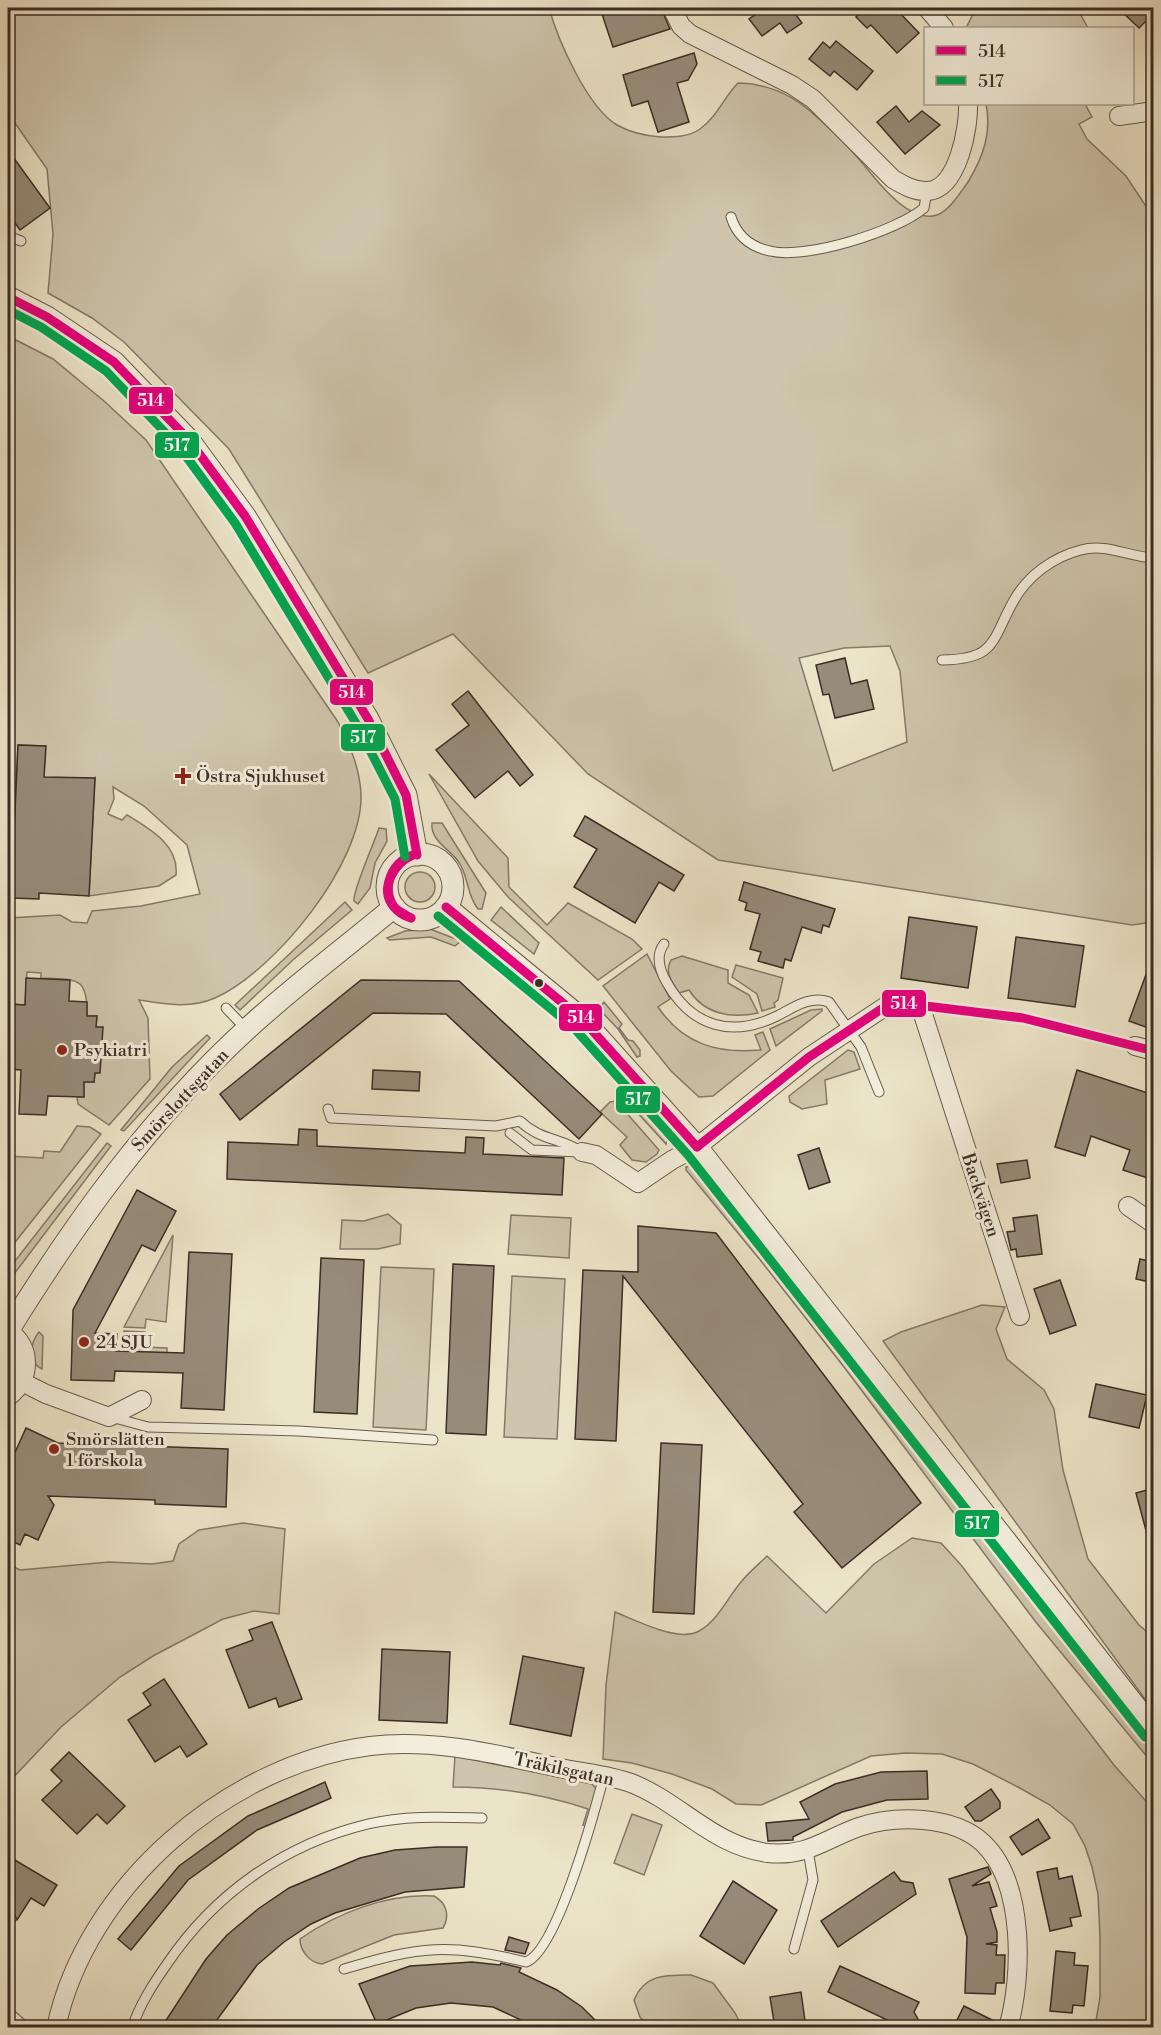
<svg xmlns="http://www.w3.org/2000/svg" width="1161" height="2035" font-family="'Libre Bodoni',serif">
<rect width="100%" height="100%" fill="#ece4c8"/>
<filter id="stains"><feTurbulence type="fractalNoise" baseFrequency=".00333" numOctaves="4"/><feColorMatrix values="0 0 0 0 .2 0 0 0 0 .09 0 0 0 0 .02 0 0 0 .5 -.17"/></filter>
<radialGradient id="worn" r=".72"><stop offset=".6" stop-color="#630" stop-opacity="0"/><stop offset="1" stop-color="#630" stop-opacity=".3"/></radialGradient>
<g fill="#cec5ac" stroke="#847968" stroke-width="1.5" fill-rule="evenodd">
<path d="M8 8H549C558 40 587 107 617 125 629 132 647 136 661 137 674 137 689 137 700 129 717 117 724 97 738 83 763 83 789 93 809 110 825 124 845 143 858 158 874 176 907 225 937 215 950 210 960 193 968 182 983 157 992 133 986 104H1085L1092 117 1079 124 1087 139 1126 176 1153 217V922L1132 925 718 860 588 774 453 634 368 673 229 449 124 342 92 318 48 293 53 234 47 169 8 113ZM890 646 900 671 907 742 833 771 799 658 844 648Z"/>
<path d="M976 8H1077L1088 28H966Z"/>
<path d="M8 336 53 359 104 401 146 440 338 722C350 746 360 768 361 795 363 863 275 971 215 998 190 1009 164 1004 139 1000L148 1018 150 1079 109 1125 78 1104 77 1097H84V1082H94L95 1073 100 1072 102 1028 96 1027 97 1016H87C88 975 76 980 41 978V973L27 972 25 1005 8 1004V918L60 915 72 922 87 923 92 911 141 906 200 894 187 845 144 806 113 787 114 799 108 814 122 820 127 815C150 829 179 845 176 875L159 886 89 896 95 778 41 851 45 746 18 745 12 869H8Z"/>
<path d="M429 774 508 858 509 887 547 925 568 903 632 939 642 949 598 980 508 897 478 861Z"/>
<path d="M432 823H442L486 893 482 909H478C466 894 469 876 458 861 449 849 430 840 432 823Z"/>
<path d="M379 828 386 829 387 841 375 863 370 888 358 904 354 901C352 892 375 841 379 828Z"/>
<circle cx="420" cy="887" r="15"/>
<path d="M345 902 352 910 294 959 240 1010 235 1005Z"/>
<path d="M501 907 539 943 534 954 491 920Z"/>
<path d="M430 929 461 941 455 946 431 937 390 940 387 938 405 931Z"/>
<path d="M647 954 670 999 658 1007C683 1044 717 1054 761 1050L755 1035 763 1032 770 1050 713 1096 699 1097 671 1071 603 986Z"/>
<path d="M682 956 728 970V983L749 995 758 1013C731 1019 704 1014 689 990L679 993C672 981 664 973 671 960Z"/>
<path d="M736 965 783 978 778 1000 774 1003 775 1007 762 1011 757 994 732 977Z"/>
<path d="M604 1002 622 1024 619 1028 628 1040 633 1041 640 1050V1056L637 1057 618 1029 599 1009Z"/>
<path d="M822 1009V1011L776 1046 770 1029 811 1010Z"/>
<path d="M207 1035 210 1038 124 1131 121 1130 172 1067Z"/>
<path d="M848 1050 854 1052 860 1069 825 1080 827 1104 802 1109 790 1102 789 1096Z"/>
<path d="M632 1094 669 1135 666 1144 625 1099Z"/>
<path d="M616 1101 659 1150 657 1154 646 1162 632 1160 620 1145 627 1137 600 1112 610 1102Z"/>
<path d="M77 1126 90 1127 101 1134 8 1251V1156L43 1158 44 1151 60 1152Z"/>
<path d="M107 1143 111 1146 8 1282V1270Z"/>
<path d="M693 1166 781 1272 1153 1750V1764L1035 1621 844 1367 761 1261 686 1170V1167Z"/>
<path d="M388 1214 401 1225 400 1244 378 1249H340L342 1220 364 1221Z"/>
<path d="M511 1215 571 1218 569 1258 508 1254Z"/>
<path d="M173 1235 166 1322 146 1319 145 1328 124 1327Z"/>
<path d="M381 1267 434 1269 426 1430 373 1427Z"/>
<path d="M512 1276 565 1279 557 1439 504 1437Z"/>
<path d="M982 1305 1005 1307 996 1329 1007 1359 1044 1390 1054 1409 1063 1470 1088 1559 1139 1625 1153 1637V1710L883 1341 901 1332Z"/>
<path d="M124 1331 145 1332 144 1347 167 1348V1353L123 1352Z"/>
<path d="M39 1332 43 1336 42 1369C27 1362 30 1343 39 1332Z"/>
<path d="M243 1523 285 1529 279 1614 254 1611 223 1619 153 1656 120 1677 61 1727 8 1783V1564L20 1570 109 1562 152 1564 173 1561 179 1544 199 1530Z"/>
<path d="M912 1538 941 1543 961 1565 1114 1765 1153 1809V2027H1095L1100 1997V1937L1098 1894 1092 1867 1085 1846 1073 1824 1050 1805 1018 1787 973 1764 942 1754 906 1753 871 1756 761 1805 736 1804 712 1789 672 1774 632 1763 603 1759 606 1685 615 1612C635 1620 679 1643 699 1631 717 1622 728 1597 741 1582 749 1572 759 1564 767 1556L826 1613 874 1564Z"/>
<path d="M455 1756 592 1784 599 1792 588 1827 583 1825 588 1809C543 1794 500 1787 453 1787Z"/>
<path d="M632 1814 662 1825 644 1875 614 1863Z"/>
<path d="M434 1896C447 1903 450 1916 443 1928L394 1935 322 1964C310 1963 300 1951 300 1939 337 1913 388 1893 434 1896Z"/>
<path d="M691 1975 713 1983 735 2013 742 2027H649L640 2017 634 2000C645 1974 665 1975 691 1975Z"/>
</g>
<g fill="#978c7a" stroke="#3b2d25" stroke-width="1.5">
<path d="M612 8H661L670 29 613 47 601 11Z"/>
<path d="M765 8H800L794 12 802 23 787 33 780 23 762 36 749 19Z"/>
<path d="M855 8H895L919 33 897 53 871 25 867 28 856 17 860 13Z"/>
<path d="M1118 8H1154V13L1139 28Z"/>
<path d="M836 41 873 71 857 90 834 71 830 76 809 59 823 42 830 48Z"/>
<path d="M694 53 697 64 688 80 677 83 689 122 658 132 648 101 632 106 623 75Z"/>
<path d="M896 106 909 122 922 111 940 125 905 154 877 122Z"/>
<path d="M8 150 50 208 20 230 8 213Z"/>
<path d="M845 658 851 684 867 680 874 709 835 718 829 694 823 695 816 665Z"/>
<path d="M468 691 533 775 520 786 508 771 475 798 436 750 469 725 452 704Z"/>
<path d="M18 745 46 746 44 777 95 778 89 896 39 893V899L11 898Z"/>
<path d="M585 816 684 875 674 891 659 882 635 923 574 887 597 849 574 836Z"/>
<path d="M744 882 835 909 829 927 823 925 821 933 802 927 791 961 785 959 783 968 758 961 761 952 750 949 760 914 745 910 747 903 739 900Z"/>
<path d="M909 917 977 927 968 988 901 978Z"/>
<path d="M1016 937 1084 946 1075 1007 1008 998Z"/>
<path d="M1152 958 1154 959V1030L1129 1021Z"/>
<path d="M26 978 70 980 69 1001 87 1002V1016H97L96 1027H103L100 1073H95L94 1082H84V1097L48 1096 46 1115 19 1114 21 1070 8 1069V1004L25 1005Z"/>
<path d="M361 980 459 981 602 1114 579 1139 446 1014 373 1013 240 1120 220 1094Z"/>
<path d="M373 1070 420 1072 419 1091 372 1089Z"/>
<path d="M1077 1070 1154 1095V1180L1123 1170 1130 1150 1091 1136 1085 1156 1055 1147Z"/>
<path d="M299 1129 317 1130V1146L465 1153 466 1137 484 1138 483 1154 564 1158 562 1195 227 1179 228 1142 298 1145Z"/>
<path d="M819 1148 830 1182 809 1189 798 1155Z"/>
<path d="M1027 1160 1030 1178 1001 1183 997 1164Z"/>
<path d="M137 1190 176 1211 155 1251 142 1245 95 1333 117 1334 116 1351 184 1353 189 1252 232 1254 224 1410 181 1408 183 1373 115 1371 114 1381 71 1380 73 1310Z"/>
<path d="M1037 1215 1042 1254 1017 1257 1016 1249 1011 1250 1007 1232 1015 1231 1013 1218Z"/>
<path d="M638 1226 716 1233 921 1503 842 1568 794 1512 803 1504 623 1276 616 1441 575 1439 583 1270 638 1272Z"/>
<path d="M321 1258 364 1260 357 1414 314 1412Z"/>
<path d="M1140 1259 1154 1262V1283L1136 1279Z"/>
<path d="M453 1264 494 1266 486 1435 446 1433Z"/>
<path d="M1060 1280 1076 1325 1050 1334 1034 1289Z"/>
<path d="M1096 1384 1147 1395 1139 1428 1089 1417Z"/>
<path d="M26 1428 58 1443 228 1449 226 1507 155 1504V1500L48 1496 54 1505 38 1540 25 1534 20 1545 8 1539V1468Z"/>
<path d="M661 1443 702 1445 694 1614 653 1612Z"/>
<path d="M1154 1488V1537L1148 1538 1136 1493Z"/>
<path d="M272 1622 302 1699 279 1707 276 1698 249 1708 226 1650 253 1640 249 1630Z"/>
<path d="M382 1649 450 1652 447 1723 379 1720Z"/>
<path d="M523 1656 584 1668 571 1736 510 1724Z"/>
<path d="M164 1679 207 1744 187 1757 180 1746 155 1762 128 1720 151 1705 143 1693Z"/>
<path d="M69 1752 125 1806 107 1824 97 1814 77 1834 42 1800 62 1781 51 1770Z"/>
<path d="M927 1771 928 1799 887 1800 842 1812 793 1837V1840L768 1841 766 1823 809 1819 800 1802 835 1784 881 1772Z"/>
<path d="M325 1782 331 1798 257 1830 188 1880 131 1950 118 1939 179 1866 248 1816Z"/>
<path d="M991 1789 1000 1802V1808L981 1821H975L965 1807Z"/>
<path d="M1038 1819 1050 1838 1022 1855 1010 1837Z"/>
<path d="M437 1847H467L464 1887 405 1892 335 1913 311 1924 284 1942 257 1965 211 2028H161L206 1959 227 1935 258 1909 289 1888 360 1858 395 1850Z"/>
<path d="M8 1856 57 1885 44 1906 31 1898 17 1920 14 1913H8Z"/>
<path d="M988 1867 991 1874 972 1886 989 1882 997 1906 990 1908 997 1932V1942L986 1944 997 1945 996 1955H1005L1004 1983H996L995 1994 965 1993 967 1937 949 1879Z"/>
<path d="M1057 1868 1059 1879 1072 1876 1081 1916 1070 1918 1072 1926 1050 1931 1037 1872Z"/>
<path d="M894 1872 901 1881 913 1883 916 1894 838 1947 821 1921Z"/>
<path d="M733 1881 777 1910 744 1964 700 1936Z"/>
<path d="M509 1937 529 1943 525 1954 505 1950Z"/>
<path d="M1056 1951 1075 1953 1074 1965 1088 1966 1084 2006 1073 2005 1072 2013 1050 2011Z"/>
<path d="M472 1962 500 1965 501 1963 521 1968 519 1972 557 1990 582 2007 603 2028H538L493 2007 451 2003 416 2008 377 2024 359 1984 410 1966Z"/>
<path d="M840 1966 919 2002 914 2012 923 2028H904L828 1992Z"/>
<path d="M801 1992 806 2028H775L770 1997Z"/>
<path d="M964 2006 998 2023 997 2028H953Z"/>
</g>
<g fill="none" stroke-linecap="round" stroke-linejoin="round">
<g stroke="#675b4e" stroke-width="11">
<g id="service">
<path d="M731 217C737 236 751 247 770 251 806 260 897 231 924 208L927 191"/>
<path d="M8 236 21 241"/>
<path d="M942 660C996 659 991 642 1013 602 1027 576 1053 557 1081 550 1106 543 1129 557 1154 558"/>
<path d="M664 944C655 956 660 971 667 983 692 1027 732 1038 777 1016 793 1008 810 995 829 1002L861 1047 879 1092"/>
<path d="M920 1005 1023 1018 1135 1046"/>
<path d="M226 1008 247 1030"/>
<path d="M328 1109 331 1118 496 1126 520 1121C541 1141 559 1137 582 1152"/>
<path d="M510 1133 532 1150 580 1152"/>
<path d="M111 1417 148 1427 299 1431 433 1440"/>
<path d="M8 1926 11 1919"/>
<path d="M794 1949 813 1880 808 1850"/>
<path d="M344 1969C420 1946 449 1943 526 1962 557 1951 595 1810 604 1776"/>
<path d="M8 2012 24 2026 31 2028"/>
<path d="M132 2028C140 2004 153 1984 167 1964 215 1893 285 1844 368 1824 406 1815 444 1817 482 1818"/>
</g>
</g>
<g stroke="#675b4e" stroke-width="20">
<g id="minor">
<path d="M672 8 681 26 690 34 792 85 813 99 893 179C903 185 915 192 928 191 958 189 969 127 968 104"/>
<path d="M927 8 944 28"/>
<path d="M1119 116 1154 111"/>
<path d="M1135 1046 1154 1051"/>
<path d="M582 1152 596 1155 638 1183 672 1160 697 1147 809 1057 886 1006 901 1003 920 1005 1020 1316"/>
<path d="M1128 1206 1154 1224"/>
<path d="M20 1381 46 1394 109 1417 142 1400"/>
<path d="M56 2028C86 1886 228 1764 370 1746 434 1738 499 1755 561 1768 584 1773 609 1775 631 1783 680 1802 713 1846 768 1853 807 1857 825 1839 859 1827 895 1815 953 1815 983 1843 1025 1883 1023 1976 1008 2028"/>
</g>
</g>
<g stroke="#675b4e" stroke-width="23">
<g id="tertiary">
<path d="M8 297 47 317 114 362 189 440 245 516 368 719 406 795 417 855"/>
<circle cx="420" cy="887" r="33"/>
<path d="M446 907 581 1018 697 1147 1154 1730"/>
<path d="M8 1331C76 1221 151 1117 247 1029 294 986 345 948 394 907"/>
<path d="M8 1332C30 1349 30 1377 8 1395"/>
</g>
</g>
<use href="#service" stroke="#f3eddb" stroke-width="9"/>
<use href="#minor" stroke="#f3eddb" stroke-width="18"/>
<use href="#tertiary" stroke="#f3eddb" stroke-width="21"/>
<g stroke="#f3eddb" stroke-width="14">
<g id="bus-1">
<path d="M8 297 47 317 114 362 189 440 245 516 368 719 406 795 417 855"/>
<path d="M446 907 581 1018 697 1147"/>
<path d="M411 918C378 909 383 864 413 855"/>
<path d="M411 918C406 915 397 911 394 907 378 888 395 863 413 855"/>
<path d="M697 1147 809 1057 886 1006 901 1003 1023 1018 1154 1051"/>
</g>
</g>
<g stroke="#f3eddb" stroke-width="14">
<g id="bus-2">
<path d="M8 310 41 327 106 371 180 448 235 523 357 725 395 799 405 857"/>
<path d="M438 916 573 1027 688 1155 1145 1737"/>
</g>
</g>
<use href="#bus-1" stroke="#e5007d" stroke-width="9"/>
<use href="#bus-2" stroke="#00a651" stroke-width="9"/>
</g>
<g fill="#8f2418" stroke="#f3eddb" stroke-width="2">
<path d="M180 767h6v6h6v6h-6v6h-6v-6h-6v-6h6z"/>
<circle cx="62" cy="1050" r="6"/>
<circle cx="84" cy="1342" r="6"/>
<circle cx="54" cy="1449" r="6"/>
</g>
<circle fill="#3b2d25" stroke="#f3eddb" stroke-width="2" cx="539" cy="983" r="5"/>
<g text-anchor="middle" stroke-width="6" stroke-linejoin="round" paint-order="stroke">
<g font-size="18" fill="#3b2d25" stroke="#f3eddb" text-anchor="start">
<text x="196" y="782">Östra Sjukhuset</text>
<text x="74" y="1056">Psykiatri</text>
<text x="96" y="1348">24 SJU</text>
<text x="66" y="1445">Smörslätten<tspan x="66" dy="21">1 förskola</tspan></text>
</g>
<g font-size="18" fill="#3b2d25" stroke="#f3eddb">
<text transform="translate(180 1100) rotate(-47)" y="6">Smörslottsgatan</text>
<text transform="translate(981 1195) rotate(72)" y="6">Backvägen</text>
<text transform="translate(564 1769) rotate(12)" y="6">Träkilsgatan</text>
</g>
</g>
<g stroke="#f3eddb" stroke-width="2">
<rect x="128" y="386" width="46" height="29" rx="6" fill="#e5007d"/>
<rect x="154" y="431" width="46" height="28" rx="6" fill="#00a651"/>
<rect x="329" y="678" width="45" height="28" rx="6" fill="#e5007d"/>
<rect x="340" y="723" width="46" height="29" rx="6" fill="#00a651"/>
<rect x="881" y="989" width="46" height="29" rx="6" fill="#e5007d"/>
<rect x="558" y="1003" width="45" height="29" rx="6" fill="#e5007d"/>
<rect x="615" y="1085" width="46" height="29" rx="6" fill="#00a651"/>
<rect x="954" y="1509" width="46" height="29" rx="6" fill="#00a651"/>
</g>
<g font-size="16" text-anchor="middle" font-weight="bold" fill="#fff">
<text x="151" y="406">514</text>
<text x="177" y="451">517</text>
<text x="352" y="698">514</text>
<text x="363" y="743">517</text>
<text x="904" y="1009">514</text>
<text x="581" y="1023">514</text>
<text x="638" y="1105">517</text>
<text x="977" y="1529">517</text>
</g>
<rect width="1161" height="2035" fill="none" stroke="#ece4c8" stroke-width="30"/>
<rect x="9" y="9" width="1143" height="2017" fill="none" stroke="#3b2d25" stroke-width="3"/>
<rect x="15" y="15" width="1131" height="2005" fill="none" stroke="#3b2d25" stroke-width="1.5"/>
<rect x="924" y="27" width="210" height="78" fill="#f3eddb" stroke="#a9a092" stroke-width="1.5"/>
<rect x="936" y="46" width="30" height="9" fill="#e5007d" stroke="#a9a092" stroke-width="1.5"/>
<text x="978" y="57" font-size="18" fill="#3b2d25">514</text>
<rect x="936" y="76" width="30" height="9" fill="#00a651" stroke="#a9a092" stroke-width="1.5"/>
<text x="978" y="87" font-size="18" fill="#3b2d25">517</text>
<rect width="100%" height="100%" filter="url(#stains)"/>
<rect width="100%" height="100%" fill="url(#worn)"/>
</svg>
